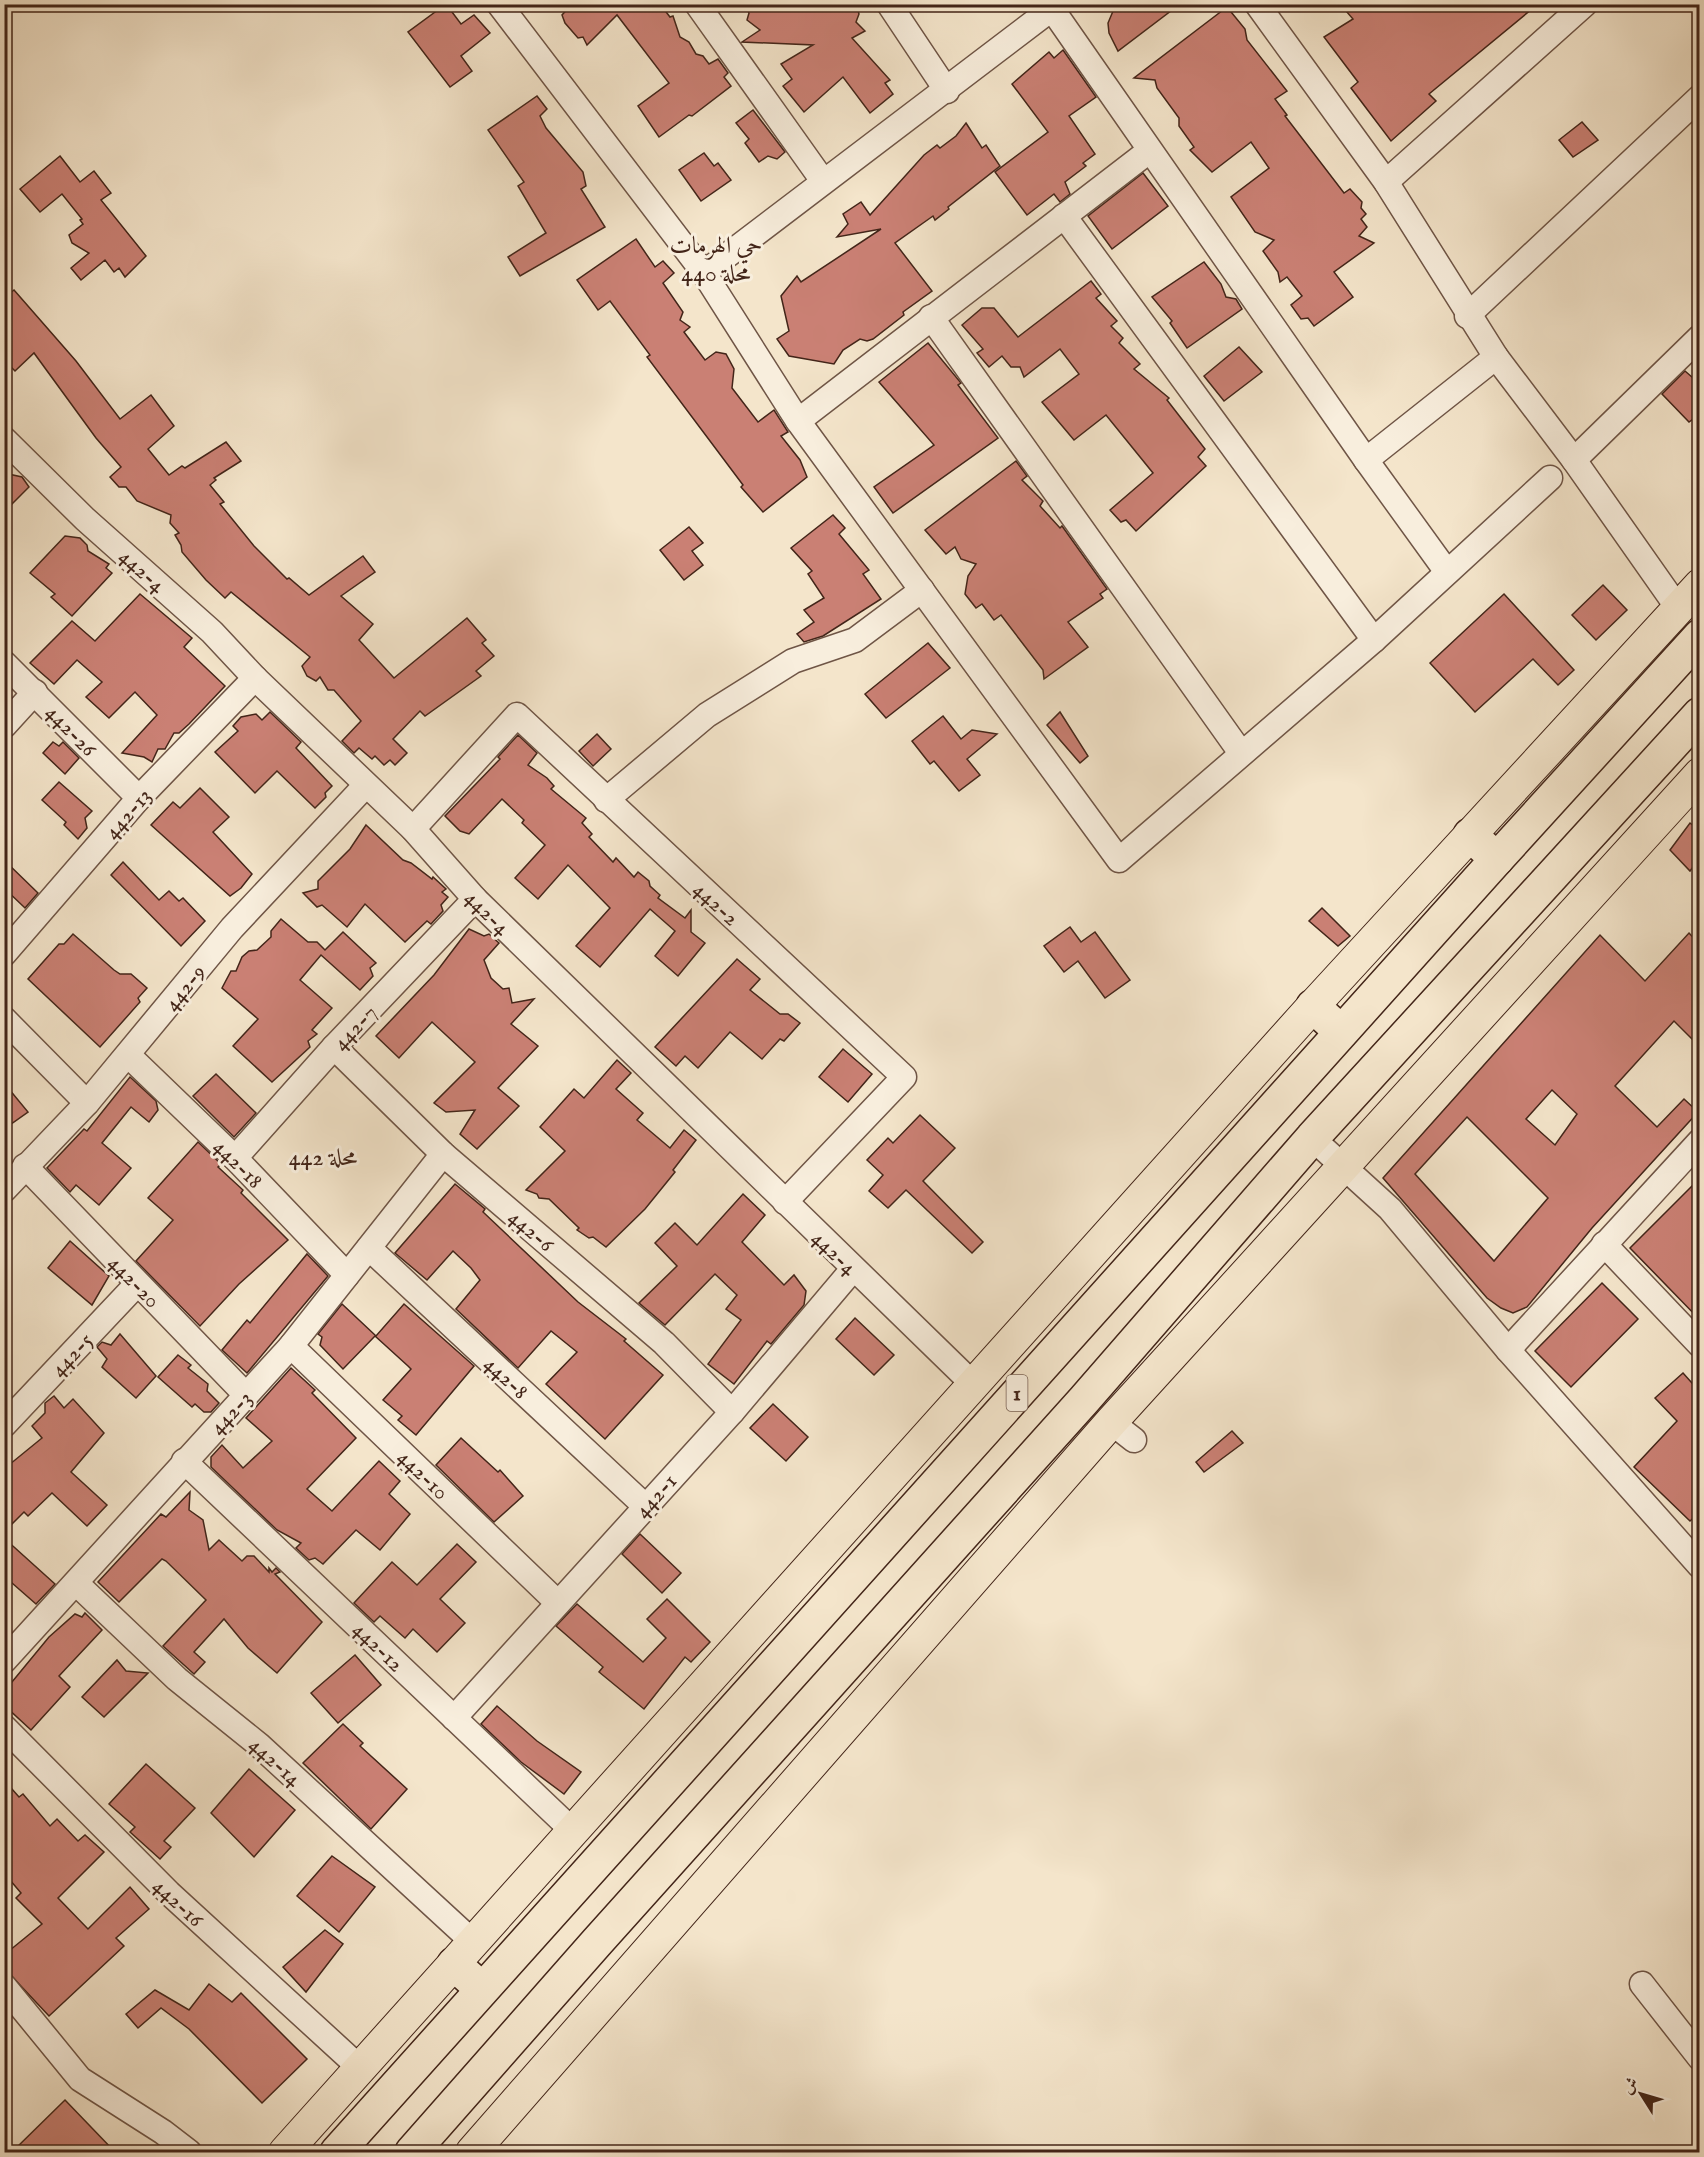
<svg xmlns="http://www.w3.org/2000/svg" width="1704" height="2157" font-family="'IM FELL English',Amiri,serif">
<rect width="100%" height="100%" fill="#f4e5cb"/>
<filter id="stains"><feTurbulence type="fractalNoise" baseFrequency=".00333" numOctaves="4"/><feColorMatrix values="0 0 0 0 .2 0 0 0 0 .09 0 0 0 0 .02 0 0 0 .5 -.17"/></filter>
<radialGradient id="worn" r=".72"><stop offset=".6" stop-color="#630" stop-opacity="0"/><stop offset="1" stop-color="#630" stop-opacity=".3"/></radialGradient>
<g fill="#ca8074" stroke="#432519" stroke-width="1.5" fill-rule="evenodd">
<path d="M446 4 461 24 474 15 490 33 461 56 472 71 450 87 408 32Z"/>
<path d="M572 4H660L670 17 673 16 680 37 689 42 696 54 703 56 709 64 718 59 728 73 724 77 731 86 692 116 689 115 659 137 638 106 669 83 617 15 587 45 583 37 578 38 565 23 562 15Z"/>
<path d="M744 4H856L859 14 856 22 865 31 852 38 890 80 885 83 893 94 870 113 843 77 804 112 783 86 792 79 781 64 813 45 742 42 760 30 747 20 749 13Z"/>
<path d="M1116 4H1180L1118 51 1109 33 1108 23Z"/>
<path d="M1340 4H1538L1429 94 1436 101 1391 141 1351 88 1358 82 1324 37 1353 19Z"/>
<path d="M1227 7 1245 29 1247 40 1287 91 1275 99 1287 115 1285 116 1344 193 1350 189 1362 202 1361 208 1366 214 1361 219 1367 227 1359 236 1374 243 1334 272 1353 297 1314 326 1308 318 1301 319 1291 305 1302 296 1287 277 1280 282 1278 272 1263 251 1274 240 1255 232 1231 197 1269 168 1251 142 1212 172 1190 150 1194 147 1179 126V118L1157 88 1155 80 1134 78Z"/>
<path d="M1063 50 1096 97 1069 116 1095 154 1083 163 1086 166 1065 182 1070 194 1060 202 1054 194 1027 215 995 172 1048 132 1012 84 1049 52 1054 58Z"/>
<path d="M537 96 547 109 540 116 546 128 583 172 586 186 581 189 605 227 520 276 508 257 546 233 518 186 524 182 488 130Z"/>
<path d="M753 110 785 152 777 159 768 156 759 162 745 143 749 139 736 123Z"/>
<path d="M1582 122 1598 140 1573 157 1559 140Z"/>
<path d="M966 123 982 148 986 145 1000 166 948 207 949 209 935 220 933 216 895 243 932 291 903 312 904 315 873 339 867 341 860 339 843 350 834 364 789 356 777 339 789 331 781 296 797 276 801 282 881 229 837 237 848 224 843 214 861 202 870 215 924 155 937 145 940 148 956 136Z"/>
<path d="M704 153 714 166 718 163 731 180 701 201 679 170Z"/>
<path d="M60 156 80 182 94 171 111 193 101 200 146 256 125 277 119 268 114 272 105 260 81 280 71 268 89 253 72 243 69 235 83 224 80 220 82 219 62 194 40 212 20 189Z"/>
<path d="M1143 173 1168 206 1112 249 1088 216Z"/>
<path d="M636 239 655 267 663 261 674 273 663 283 683 312 680 320 690 327 684 332 705 360 716 352 726 354 734 369 732 388 758 422 774 410 788 432 781 436 800 460 807 477 763 512 741 487 743 485 647 357 650 355 610 301 598 310 577 280Z"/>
<path d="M1204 262 1221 284 1226 297 1236 299 1242 309 1187 348 1170 323 1172 321 1152 297Z"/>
<path d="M1091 281 1101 294 1096 298 1117 321 1111 326 1123 338 1119 343 1140 364 1134 369 1169 398 1167 400 1205 449 1198 457 1206 466 1136 531 1126 520 1121 522 1110 510 1153 473 1106 415 1074 440 1042 402 1079 374 1060 349 1024 377 1020 367H1011L1002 356 989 367 977 353 983 349 962 325 982 308H994L1018 337Z"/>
<path d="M14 290 76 361 120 419 151 395 174 426 148 449 169 475 182 466 185 468 226 442 241 461 214 478 216 480 210 485 224 502 220 504 254 546 287 579 289 578 309 595 363 556 375 572 341 596 373 624 359 640 394 678 467 618 486 640 482 643 494 656 476 671 481 676 425 716 420 711 393 739 407 753 395 765 390 760 384 765 375 756 372 759 359 748 354 753 342 741 361 721 334 690H328L320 677 316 681 307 676 302 666 310 657 231 592 225 598 206 580 182 552 181 545 175 535 179 533 170 523 171 515 137 501 126 487H119L110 477 121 467 96 438 34 353 15 371 4 360V298Z"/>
<path d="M928 343 961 383 958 385 998 438 893 513 874 487 934 445 879 382Z"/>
<path d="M1239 347 1262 372 1224 401 1204 376Z"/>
<path d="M1685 371 1700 384V414L1689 422 1662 394Z"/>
<path d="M1016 461 1027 476 1022 480 1043 501 1040 506 1060 528 1062 526 1107 589 1100 594 1103 598 1068 622 1088 647 1044 679 1043 670 1001 615 994 620 982 604 976 608 965 594 968 576 976 564 961 559 955 547 946 554 925 530Z"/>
<path d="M4 473 22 477 29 487 4 512Z"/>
<path d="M833 515 845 528 839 534 869 570 863 574 881 599 823 636 804 642 797 634 814 622 804 610 824 598 808 574 812 571 791 548Z"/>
<path d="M689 527 703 543 692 551 703 565 684 580 660 550Z"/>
<path d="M65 536 80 538 87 545 88 551 109 564 106 568 112 573 72 616 51 597 55 594 30 573Z"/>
<path d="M1603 585 1627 610 1596 640 1572 615Z"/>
<path d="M140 594 192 638 184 647 225 686 189 724 179 733H174L165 749H158L152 762 144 757 122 753 157 715 135 692 109 718 86 697 102 682 77 660 54 684 30 663 72 621 95 641Z"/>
<path d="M1504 594 1574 670 1558 685 1533 659 1475 712 1430 663Z"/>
<path d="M928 643 950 668 886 718 865 694Z"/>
<path d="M270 712 301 742 296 748 332 786 325 793 326 797 315 808 277 771 255 793 215 752 238 731 233 726 241 717 256 714 262 720Z"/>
<path d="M1060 712 1088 756 1080 763 1047 725Z"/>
<path d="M943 716 961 739 972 730 997 734 967 759 980 775 959 791 934 761 930 764 912 741Z"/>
<path d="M597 734 611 749 593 766 579 751Z"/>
<path d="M518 735 537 753 528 765 547 778 554 786 551 789 586 818 582 823 592 834 589 837 613 862 616 858 634 877 638 872 649 881 650 886 660 895 658 898 685 918 691 910V932L705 943 678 976 655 956 675 931 650 909 600 967 576 946 610 908 568 865 538 899 515 878 545 845 522 823 524 820 502 799 469 834 460 831 445 816 500 759 498 757Z"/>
<path d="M53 742 59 746 63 742 79 758 65 774 43 753Z"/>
<path d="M59 782 92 811 85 818 87 828 78 839 64 825 66 822 42 800Z"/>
<path d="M200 788 229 817 213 832 252 874 241 888 230 896 151 825 173 802 180 808Z"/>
<path d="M1690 823 1700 831V858L1690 871 1670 850Z"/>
<path d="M366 825 403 860 411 863 432 879 433 877 446 889 442 892 448 897 441 905 443 911 431 924 427 921 405 942 365 904 347 927 322 905 317 907 303 893 318 889V881L350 849Z"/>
<path d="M4 860 38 893 25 908 4 888Z"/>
<path d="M123 862 159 900 169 891 179 901 183 898 205 921 181 946 111 875Z"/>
<path d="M1322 908 1350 936 1338 946 1309 921Z"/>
<path d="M281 919 308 942H317L325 950 343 932 376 963 370 968 373 976 360 990 321 955 300 980 332 1008 312 1030 317 1034 308 1041 310 1047 272 1082 233 1046 258 1019 222 988 231 971H236L242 957 249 951 257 950 271 937V931Z"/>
<path d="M1070 927 1081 942 1095 932 1130 980 1105 998 1078 961 1064 972 1044 946Z"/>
<path d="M469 929 484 936 489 934 499 943 484 960 491 978 503 989 509 988 512 1003 534 999 511 1024 538 1046 498 1088 519 1106 477 1149 460 1134 475 1110 446 1112 434 1103 475 1062 432 1022 399 1058 376 1036 434 975Z"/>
<path d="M1689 933 1700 945V1047L1674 1021 1615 1086 1657 1127 1684 1099 1698 1112 1592 1228 1527 1307 1513 1313 1501 1308 1487 1298 1383 1178 1600 935 1645 981ZM1552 1090 1577 1114 1555 1145 1526 1119ZM1467 1117 1548 1198 1494 1261 1415 1174Z"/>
<path d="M73 934 114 970 120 974H131L147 988 138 998 140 1002 100 1047 28 979 59 944H64Z"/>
<path d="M737 959 760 979 750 990 780 1014H788L800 1023 784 1041 780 1039 762 1059 730 1032 698 1068 685 1056 676 1066 655 1047Z"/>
<path d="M843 1049 872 1074 848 1102 819 1077Z"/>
<path d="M617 1060 631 1073 616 1089 643 1113 637 1120 670 1148 684 1130 696 1140 673 1170 675 1172 645 1209 606 1247 593 1237 589 1238 577 1230 579 1228 549 1199 539 1198 537 1194 526 1190 565 1151 540 1127 574 1089 584 1098Z"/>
<path d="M216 1074 256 1113 234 1137 193 1096Z"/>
<path d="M130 1077 156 1101 158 1110 149 1122 131 1107 102 1143 131 1168 99 1205 76 1185 70 1192 47 1168 84 1129 87 1131Z"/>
<path d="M4 1083 28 1112 4 1129Z"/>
<path d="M920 1115 955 1148 923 1181 983 1242 972 1253 906 1190 888 1208 869 1191 883 1175 867 1160 888 1138 893 1143Z"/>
<path d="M198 1142 221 1164 218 1167 243 1190 241 1193 288 1240 239 1284 200 1326 136 1261 173 1220 148 1198Z"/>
<path d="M1700 1178V1320L1630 1248Z"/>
<path d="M455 1184 485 1209 483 1212 578 1302 626 1339 624 1341 663 1375 605 1439 546 1384 577 1352 551 1331 518 1368 456 1309 480 1280 471 1268 453 1251 427 1280 395 1253Z"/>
<path d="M743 1194 765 1215 742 1242 784 1285 794 1275 806 1291 804 1305 771 1344 767 1341 734 1384 708 1364 741 1320 726 1309 737 1295 715 1274 665 1325 639 1303 677 1266 655 1243 675 1223 697 1245Z"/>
<path d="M70 1241 109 1276 92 1305 48 1268Z"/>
<path d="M307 1254 328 1276 247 1373 222 1350 247 1320 250 1323Z"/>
<path d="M1602 1283 1638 1319 1571 1387 1535 1351Z"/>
<path d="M342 1304 376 1336 404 1304 474 1366 416 1435 398 1420 402 1416 383 1400 411 1369 408 1366 375 1336 343 1369 320 1345 322 1337 318 1334Z"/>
<path d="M855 1318 894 1355 874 1375 836 1339Z"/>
<path d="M120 1334 156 1376 136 1398 102 1367 107 1359 97 1347 102 1342 111 1345Z"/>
<path d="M178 1355 191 1365 188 1368 208 1384 207 1391 219 1403 211 1412H204L195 1404 192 1407 158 1377Z"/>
<path d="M291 1368 315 1390 312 1393 356 1438 307 1489 332 1511 379 1461 400 1481 389 1494 410 1514 380 1550 356 1530 323 1564 315 1558 309 1560 296 1548 301 1543 277 1530 211 1467V1457L222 1445 243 1468 272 1441 246 1418Z"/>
<path d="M1683 1373 1700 1392V1512L1690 1521 1634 1467 1677 1421 1655 1398Z"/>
<path d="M54 1396 64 1408 73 1399 104 1433 71 1472 107 1505 87 1526 52 1493 28 1516 24 1512 4 1532V1469L42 1438 32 1426 45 1413V1403Z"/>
<path d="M773 1404 808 1437 786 1461 750 1428Z"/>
<path d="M1232 1431 1243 1443 1204 1472 1196 1462Z"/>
<path d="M461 1438 498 1472 500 1470 523 1496 494 1522 436 1465Z"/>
<path d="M190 1492 189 1510 203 1520 209 1550 219 1540 242 1561 247 1556H254L269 1572V1568L272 1572 276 1568 280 1572 275 1574 322 1622 277 1673 248 1648 224 1619 194 1652 205 1662 194 1674 163 1646 206 1600 166 1561 162 1559 119 1602 98 1582 161 1514 166 1517Z"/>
<path d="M640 1534 681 1573 662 1593 622 1554Z"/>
<path d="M4 1538 55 1584 36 1604 4 1576Z"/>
<path d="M457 1544 476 1562 440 1599 465 1623 437 1652 413 1629 405 1638 380 1616 374 1622 354 1603 392 1562 417 1585Z"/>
<path d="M667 1599 710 1642 691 1662 685 1657 644 1709 599 1672 603 1667 556 1626 577 1604 643 1662 666 1638 647 1619Z"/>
<path d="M85 1613 102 1630 59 1676 70 1687 31 1730 4 1705 11 1693 7 1688 49 1637 75 1614 82 1617Z"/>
<path d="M355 1655 381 1685 338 1723 311 1693Z"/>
<path d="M117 1660 126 1671 148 1673 104 1717 82 1697Z"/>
<path d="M497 1706 537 1741 581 1772 564 1794 521 1762 481 1724Z"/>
<path d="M343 1724 363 1743 360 1746 407 1789 371 1829 303 1763Z"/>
<path d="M146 1764 195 1808 164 1841 171 1847 160 1859 130 1832 135 1827 109 1804Z"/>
<path d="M249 1769 295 1810 254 1857 211 1813Z"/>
<path d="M4 1780 19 1797 23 1794 50 1826 57 1819 78 1841 85 1835 104 1852 58 1898 88 1929 130 1887 149 1909 116 1938 124 1946 49 2016 4 1968V1955L42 1924 16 1898 21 1893 4 1873Z"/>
<path d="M332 1856 375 1887 339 1932 297 1896Z"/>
<path d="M325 1930 343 1944 306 1992 283 1967Z"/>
<path d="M209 1984 232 2002 241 1993 307 2059 262 2103 189 2029 161 2008 138 2028 126 2014 155 1990 189 2010Z"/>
<path d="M65 2100 115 2152H12Z"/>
</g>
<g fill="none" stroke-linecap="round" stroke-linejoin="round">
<g stroke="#6f5546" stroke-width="27">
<g id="minor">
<path d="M499 4 704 273 798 421 1119 860 1374 640 1550 478"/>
<path d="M697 4 823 181"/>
<path d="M889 4 947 91"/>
<path d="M1257 4 1386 182 1496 357 1574 460 1678 608"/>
<path d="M1052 9 1366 460 1447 572"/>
<path d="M1386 182 1585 4"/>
<path d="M1064 216 1374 640"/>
<path d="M704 273 1058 4"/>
<path d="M1467 316 1700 97"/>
<path d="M931 317 1241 753"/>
<path d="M798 421 1149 151"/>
<path d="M4 439 85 519 212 632 255 678 413 829 475 899 973 1384"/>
<path d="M1366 460 1496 357"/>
<path d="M1574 460 1700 337"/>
<path d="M4 663 139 798"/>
<path d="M4 726 35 692"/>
<path d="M606 800 707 715 793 661 855 640 922 590"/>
<path d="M413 829 517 715 904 1077 785 1202"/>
<path d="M4 954 139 798 255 678"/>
<path d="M4 1019 87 1103"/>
<path d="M334 1047 443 1154 664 1343 732 1412"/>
<path d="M128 1055 235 1158 347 1275"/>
<path d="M1312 1138 1390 1209 1508 1350 1700 1566"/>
<path d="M235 1158 334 1047 475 899"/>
<path d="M25 1166 246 1395"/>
<path d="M4 1190 87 1103 232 928 366 785"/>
<path d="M1604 1244 1700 1345"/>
<path d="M369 1248 645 1506"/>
<path d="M291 1346 558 1603"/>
<path d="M1508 1350 1700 1141"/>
<path d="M1111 1422 1134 1440"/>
<path d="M4 1425 137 1284"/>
<path d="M184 1461 573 1831"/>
<path d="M77 1584 177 1679 259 1745 473 1942"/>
<path d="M4 1661 291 1346 443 1154"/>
<path d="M454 1718 732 1412 853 1269"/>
<path d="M4 1727 169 1893 360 2068"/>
<path d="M1642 1984 1700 2058"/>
<path d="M4 1986 80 2079 163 2132 189 2152"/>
</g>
</g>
<g stroke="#432519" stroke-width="34">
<g id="major">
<path d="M285 2152 1313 1006 1700 585"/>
<path d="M472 2152 1111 1422 1700 774"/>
</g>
</g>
<g stroke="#432519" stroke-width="36">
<g id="highway">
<path d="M1470 835 1497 859"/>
<path d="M1313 1006 1341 1032"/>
<path d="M454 1964 482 1989"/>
<path d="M337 2152 1497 859 1700 636"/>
<path d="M412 2152 597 1942 1084 1400 1312 1138 1700 714"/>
</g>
</g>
<use href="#minor" stroke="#f8eedd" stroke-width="24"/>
<use href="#major" stroke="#f4e5cb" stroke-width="32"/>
<use href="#highway" stroke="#f4e5cb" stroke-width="33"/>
</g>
<g text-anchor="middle" stroke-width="6" stroke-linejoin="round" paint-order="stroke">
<rect fill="#f8eedd" stroke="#796154" stroke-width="1.5" x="1006.5" y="1375" width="21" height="36" rx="4.5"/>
<g font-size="21" font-weight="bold" fill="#432519">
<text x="1017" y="1400">1</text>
</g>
<g font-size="22" fill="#432519" stroke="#f8eedd">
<text transform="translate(143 570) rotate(42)" y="8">442-4</text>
<text transform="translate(72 730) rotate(46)" y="8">442-26</text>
<text transform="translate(127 813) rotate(-49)" y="8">442-13</text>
<text transform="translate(717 903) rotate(43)" y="8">442-2</text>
<text transform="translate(488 912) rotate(45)" y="8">442-4</text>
<text transform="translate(184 987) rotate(-51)" y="8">442-9</text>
<text transform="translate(354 1027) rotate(-47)" y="8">442-7</text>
<text transform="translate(239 1163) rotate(45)" y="8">442-18</text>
<text transform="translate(532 1230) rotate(41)" y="8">442-6</text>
<text transform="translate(835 1252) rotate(44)" y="8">442-4</text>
<text transform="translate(135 1281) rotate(46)" y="8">442-20</text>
<text transform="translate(71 1354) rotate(-47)" y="8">442-5</text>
<text transform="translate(507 1377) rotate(43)" y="8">442-8</text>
<text transform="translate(230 1412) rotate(-47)" y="8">442-3</text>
<text transform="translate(424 1474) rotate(44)" y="8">442-10</text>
<text transform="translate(655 1495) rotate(-48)" y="8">442-1</text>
<text transform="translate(379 1646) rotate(44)" y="8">442-12</text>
<text transform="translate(276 1761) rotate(42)" y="8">442-14</text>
<text transform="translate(179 1902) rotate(43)" y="8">442-16</text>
</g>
<g font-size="24" fill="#432519" stroke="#f8eedd">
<text x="716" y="253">حي الهرمات<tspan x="716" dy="28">محلة 440</tspan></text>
<text x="323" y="1165">محلة 442</text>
</g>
</g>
<rect width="1704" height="2157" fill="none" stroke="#f4e5cb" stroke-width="24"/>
<rect x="6" y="6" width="1692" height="2145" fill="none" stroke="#432519" stroke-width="3"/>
<rect x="12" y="12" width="1680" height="2133" fill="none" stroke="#432519" stroke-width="1.5"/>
<g transform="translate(1641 2094) rotate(307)" stroke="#f8eedd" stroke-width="4.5" paint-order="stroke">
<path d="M0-4.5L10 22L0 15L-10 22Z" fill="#432519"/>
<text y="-9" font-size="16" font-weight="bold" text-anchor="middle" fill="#432519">ش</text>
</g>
<rect width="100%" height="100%" filter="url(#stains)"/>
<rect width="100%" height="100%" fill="url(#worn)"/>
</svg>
